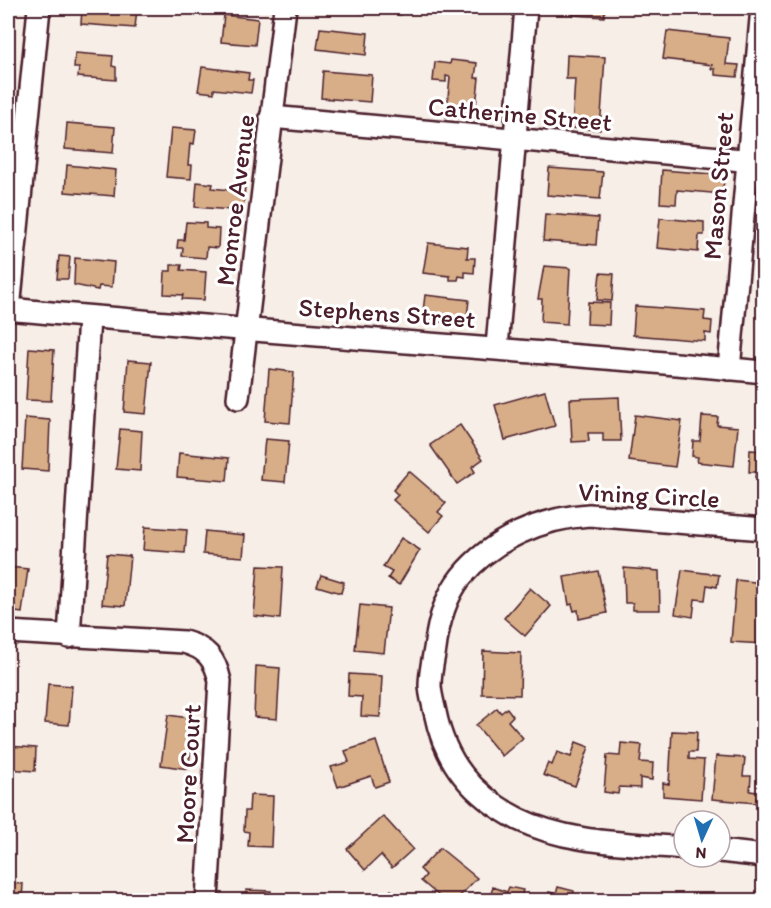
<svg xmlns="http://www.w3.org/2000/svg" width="771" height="908" font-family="Itim,sans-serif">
<rect width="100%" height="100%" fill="#f7efe7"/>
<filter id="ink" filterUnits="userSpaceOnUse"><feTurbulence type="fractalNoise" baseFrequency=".0167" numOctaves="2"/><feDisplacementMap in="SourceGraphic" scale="12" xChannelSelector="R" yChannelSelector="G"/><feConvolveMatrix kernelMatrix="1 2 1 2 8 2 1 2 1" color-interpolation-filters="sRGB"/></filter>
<g filter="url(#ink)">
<g fill="#d7ae88" stroke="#4a1f2b" stroke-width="1.5">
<path d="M82 8H137L135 28 81 24Z"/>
<path d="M326 8H363L362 13Z"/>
<path d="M383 8H402L401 15 382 12Z"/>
<path d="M574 8H605L604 17 573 15Z"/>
<path d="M224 15 258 19 255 45 221 42Z"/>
<path d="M320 28 368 33 366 55 317 49Z"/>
<path d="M667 31 729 38 726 64 739 65 737 77 715 75V69H711L712 65 663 59Z"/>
<path d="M75 53 113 56 112 66 116 67V80L78 77 79 68H74Z"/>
<path d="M567 55 605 57 600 130 572 128 575 79H566Z"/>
<path d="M451 60 477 63 475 78H479L476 106 480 107 479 120 446 117 450 77 446 76V82L433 81 435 62 450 64Z"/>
<path d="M202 67 249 73 248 80H253L251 93 214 89V93L198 91Z"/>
<path d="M323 71 372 75 370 102 321 98Z"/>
<path d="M67 123 115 127 113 153 65 149Z"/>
<path d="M171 128 196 130 194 144 190 143 188 165H192L191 179 166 177Z"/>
<path d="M67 165 116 170 114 196 65 192Z"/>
<path d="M549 168 603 172 600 199 547 195Z"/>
<path d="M662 170 724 175 723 194 677 190 676 204 660 203Z"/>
<path d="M197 182 213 184 212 188 230 190V184L245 186 243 211 195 207Z"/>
<path d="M545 214 598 218 596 245 543 241Z"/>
<path d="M660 218 704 222V235H699L698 252 657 248Z"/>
<path d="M186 222 206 223V228L219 229 218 248 207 247 206 258 182 256 183 248H177L178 240H184Z"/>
<path d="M428 243 468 247 467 258H475L474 273 465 272V277L459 276 458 280H450V276L423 273Z"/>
<path d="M59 256 70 257 68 279H57Z"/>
<path d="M75 258 114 262 112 287 99 286 98 290 74 285Z"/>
<path d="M171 265H182L181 270 206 272 204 300 182 299 183 295 164 294 165 271H171Z"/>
<path d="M544 266 570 268 567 324 541 322 542 299H538Z"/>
<path d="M600 273 614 274 612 301 597 300Z"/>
<path d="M425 295 469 300 466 325 422 320Z"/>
<path d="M588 302 610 303 609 325 587 324Z"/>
<path d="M635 306 705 311 704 320 712 321 711 334 705 333V341L633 335Z"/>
<path d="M29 348 54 350 51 401 26 400Z"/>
<path d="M128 360 151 362 146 414 124 412Z"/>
<path d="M269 369 294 372 290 423 265 421Z"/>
<path d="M545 391 555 426 505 440 495 405Z"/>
<path d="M619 397 621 441H603V433H588L589 441 572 442 570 399Z"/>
<path d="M635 415 682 421 675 467 629 461Z"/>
<path d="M702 416 718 417 717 425 738 427 734 466 697 462 698 457 692 456 693 441H700Z"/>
<path d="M25 418 50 420 48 471 22 469Z"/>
<path d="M460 425 483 459 472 467 475 472 457 484 430 445Z"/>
<path d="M120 429 142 431 140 471 116 469Z"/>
<path d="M265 439 289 441 285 482 261 480Z"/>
<path d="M750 450 764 451V478L755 477 756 472H749Z"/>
<path d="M179 453 229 458 227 481 177 477Z"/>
<path d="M409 471 446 503 438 512 443 516 429 532 393 500 398 495 393 490Z"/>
<path d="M145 527 187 530 185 553 143 550Z"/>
<path d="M205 531 245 535 243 557 203 554Z"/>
<path d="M401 538 420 550 399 585 388 578 392 572 383 567Z"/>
<path d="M107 554 130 556 125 606 102 604Z"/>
<path d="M258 566 283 567 280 619 254 616Z"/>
<path d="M8 567 28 569 22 613 8 611Z"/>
<path d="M624 568 659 571 660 610H633V603H625Z"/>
<path d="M682 570 719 575 717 587 707 585 705 600 695 599 693 617 675 614Z"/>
<path d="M598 571 607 613 579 619 578 610 574 611 572 604 569 605 564 577Z"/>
<path d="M321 575 344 582 341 593 317 586Z"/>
<path d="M736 580 764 583V644L731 642Z"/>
<path d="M530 588 551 606 525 636 504 618Z"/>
<path d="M360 605 389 608 384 653 355 650Z"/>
<path d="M483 651 521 653 520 695 482 694Z"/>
<path d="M256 666 280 668 277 719 254 717Z"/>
<path d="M349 674 382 676 380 717 361 716 362 697 348 696Z"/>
<path d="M48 684 72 686 69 725 45 723Z"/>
<path d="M497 708 501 713 507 708 513 716 508 721 523 738 502 756 476 725Z"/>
<path d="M168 715 196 719 188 769 161 765Z"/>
<path d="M672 731 697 732 696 752H689V759L704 760 701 799 663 796V783L669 784Z"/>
<path d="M376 741 389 782 375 787 371 776 338 787 331 767 349 762 345 751Z"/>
<path d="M576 742 589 747 575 786 543 775 548 763 552 765 557 752 571 757Z"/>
<path d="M621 743 642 745 640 762 653 763 652 780 640 778V788L619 787 618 794 604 792 607 755 620 756Z"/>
<path d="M8 746 36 748 35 771 8 769Z"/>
<path d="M716 756 745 758 743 776H751L750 791 757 792 756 803 712 799Z"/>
<path d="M250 795 273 796 271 847 248 846 249 832 244 831 245 811H249Z"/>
<path d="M383 816 413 849 392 868 381 855 365 870 347 849Z"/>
<path d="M440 848 477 878 456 900H444L421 881 426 875 420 869Z"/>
<path d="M8 883 23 884 22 900H8Z"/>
<path d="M493 887 507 892 509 887 523 890 521 897 529 900H475L477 893 490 897Z"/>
<path d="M558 887 574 891 573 899 580 900H547L549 892 556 894Z"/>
<path d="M246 890 271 891 270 900H246Z"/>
<path d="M391 890 402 900H381Z"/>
<path d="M621 895 642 896 641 900H621Z"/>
</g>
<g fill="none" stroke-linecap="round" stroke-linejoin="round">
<g stroke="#4a1f2b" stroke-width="26">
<g id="minor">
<path d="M271 117 764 162"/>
<path d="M8 309C259 333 512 348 764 372"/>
<path d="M9 309 39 8"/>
<path d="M497 347 526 8"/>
<path d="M729 369 762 8"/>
<path d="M238 398 285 8"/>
<path d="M8 632 184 642C206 648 215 658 220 681L207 900"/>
<path d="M69 637 89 318"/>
<path d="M684 848C630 843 568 844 518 819 472 795 445 762 435 712 433 703 430 693 430 685 430 673 433 660 435 649 438 624 445 597 461 577 492 539 542 518 589 515L764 529"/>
<path d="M720 851 764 856"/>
</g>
</g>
<use href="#minor" stroke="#fff" stroke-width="21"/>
</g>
</g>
<g text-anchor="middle" stroke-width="6" stroke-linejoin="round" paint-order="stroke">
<g font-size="26" fill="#4a1f2b" stroke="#fff">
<text transform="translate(520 114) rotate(5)" y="9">Catherine Street</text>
<text transform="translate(718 186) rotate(-85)" y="9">Mason Street</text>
<text transform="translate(235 200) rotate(-83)" y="9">Monroe Avenue</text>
<text transform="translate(387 313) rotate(4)" y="9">Stephens Street</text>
<text transform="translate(649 495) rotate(3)" y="9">Vining Circle</text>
<text transform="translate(188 774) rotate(-87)" y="9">Moore Court</text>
</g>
</g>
<rect width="771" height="908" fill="none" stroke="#fff" stroke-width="30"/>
<rect x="15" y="15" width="741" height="878" fill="none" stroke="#4a1f2b" stroke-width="2" filter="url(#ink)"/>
<g transform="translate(702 839) rotate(184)"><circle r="28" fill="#ffffff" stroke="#b7a5aa" stroke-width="1.5"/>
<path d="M0-4.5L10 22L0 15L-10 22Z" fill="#1f6fb2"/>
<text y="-9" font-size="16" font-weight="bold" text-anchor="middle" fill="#4a1f2b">N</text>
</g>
</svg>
